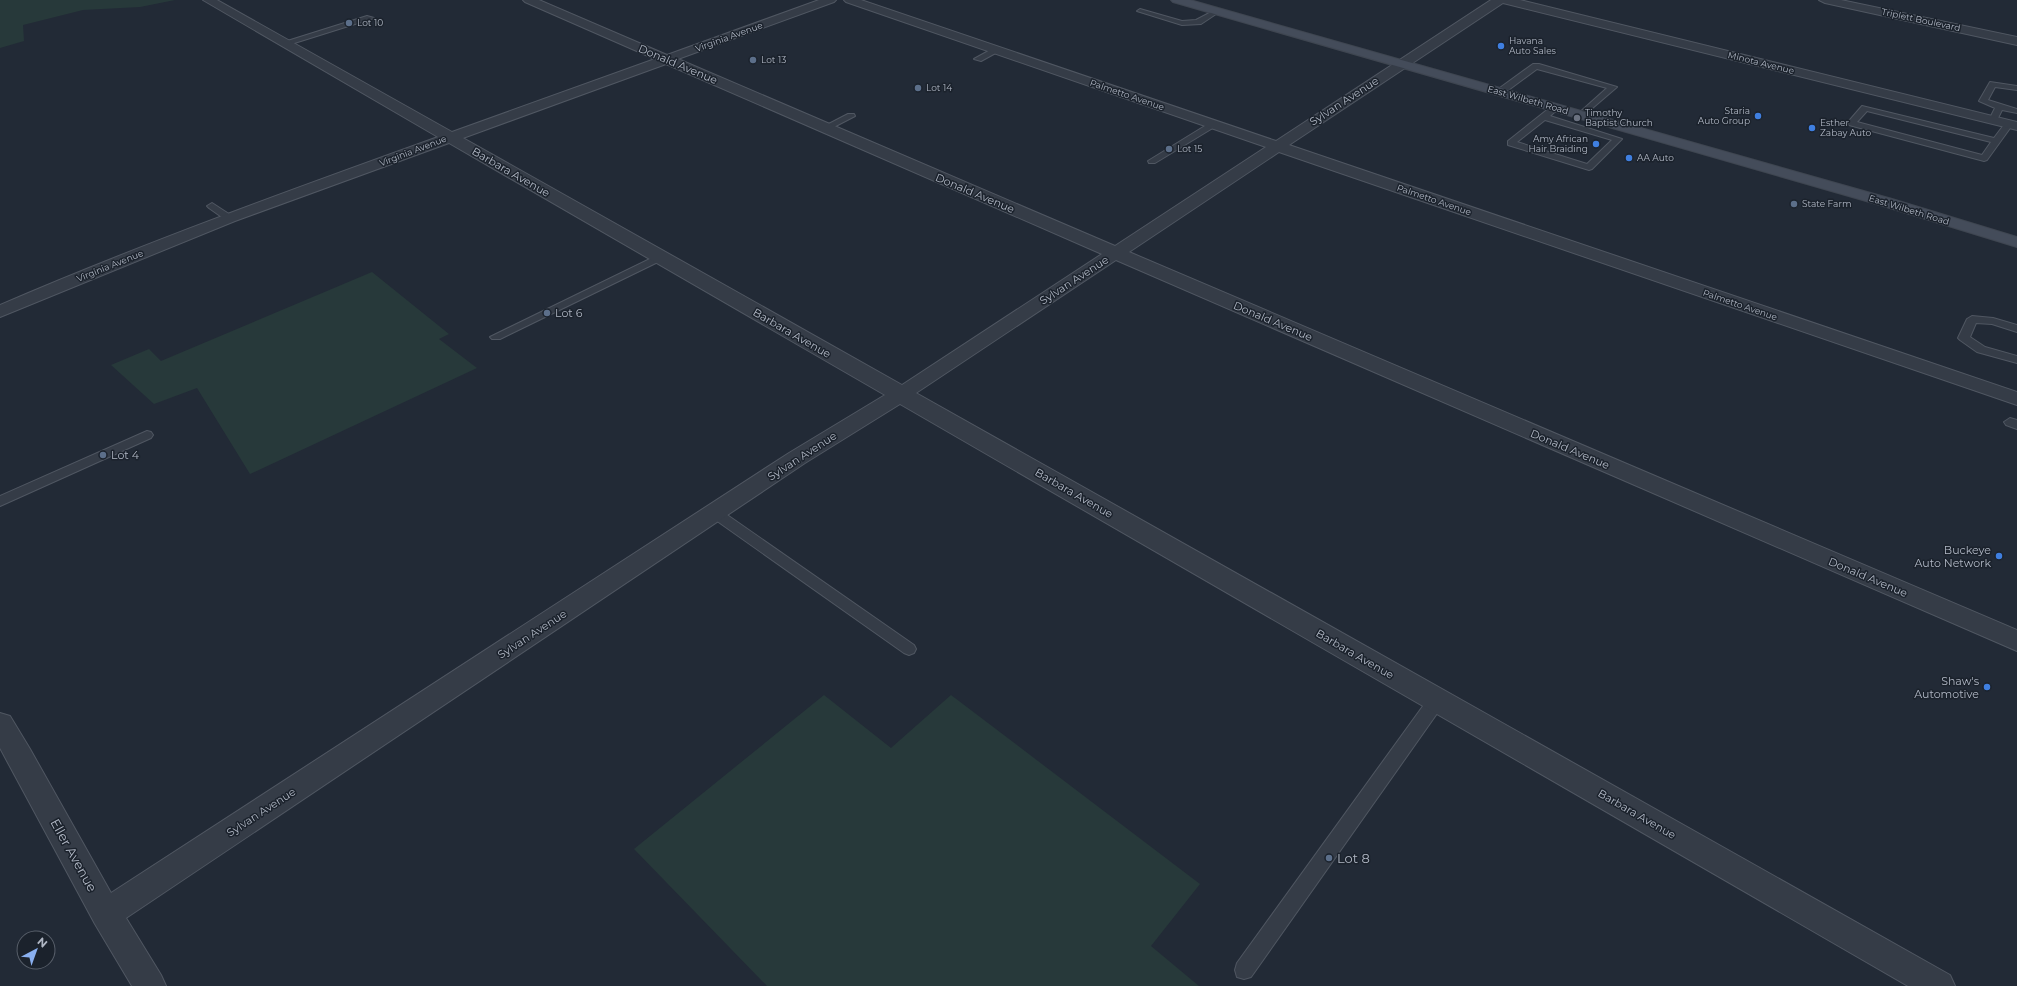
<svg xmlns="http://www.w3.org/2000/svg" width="2017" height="986" font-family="Montserrat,sans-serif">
<rect width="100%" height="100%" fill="#222a36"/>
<g fill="#27393a">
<path d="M0 0H175L140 7 83 10 23 25 24 41 0 48Z"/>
<path d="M372 272 449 334 439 339 477 368 250 474 197 388 154 404 111 365 149 349 161 361Z"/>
<path d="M824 695 891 748 951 695 1200 884 1151 946 1199 986H767L634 849Z"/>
</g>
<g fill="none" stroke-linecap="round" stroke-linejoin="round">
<g stroke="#505762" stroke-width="2">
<g id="lane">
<path d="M1217 9 1220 11 1219 12 1201 24 1182 25 1137 11 1140 9 1182 21 1196 20Z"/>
<path d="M367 16 374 18 288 45 281 43Z"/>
<path d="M994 48 1001 50 981 61 974 59Z"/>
<path d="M1533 64H1539L1617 87 1582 117H1579V113L1607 88 1537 69 1503 94H1497V90Z"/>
<path d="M1990 82 2017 86V90L1995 87 1988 100 2017 109V113L2002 110 1996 122H1990L1989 120 1995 108 1979 101Z"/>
<path d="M1552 106 1559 108 1550 116 1622 139 1592 169 1589 170 1508 145V141ZM1545 120 1612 140 1587 164 1517 142Z"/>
<path d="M1862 106 1994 138 2006 122 2009 121 2013 124 1987 160 1984 161 1849 125V121ZM1867 111 1991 142 1982 155 1857 122Z"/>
<path d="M848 114H854L855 116 828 130H822L821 128Z"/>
<path d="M1213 121 1217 124 1216 126 1155 163H1149L1148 161Z"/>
<path d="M212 203 232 216V220H226L209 208 207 206Z"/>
<path d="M660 254 664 255 665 257 664 259 500 339H492L490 337Z"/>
<path d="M1972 316 1993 318 2017 325V332L1992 324 1976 323 1970 337 1985 347 2017 356V363L1977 352 1960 340 1958 338 1967 319Z"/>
<path d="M2010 418 2017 420V429L2006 425 2004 422Z"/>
<path d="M147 431 151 432 153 435 151 438 0 506V496Z"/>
<path d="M715 508 720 510 914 645 916 649 914 653 909 655 904 653 710 516 708 513 710 510Z"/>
<path d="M1437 694 1443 695 1445 700 1443 705 1251 977 1244 979 1237 977 1235 970 1237 963 1431 695Z"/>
</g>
</g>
<g stroke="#505762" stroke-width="2">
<g id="street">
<path d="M203 0H217L452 132 655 59 525 2 523 0H539L667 55 819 0H836L834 2 678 59 1115 246 1266 147 846 2 844 0H861L1276 141 1491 0H1520L2017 122V130L1503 3 1289 145 2017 392V405L1279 152 1129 252 2017 630V651L1116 260 916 393 1950 975 1955 986H1908L900 404 805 463 126 918 161 975 166 986H132L95 924 0 748V713L10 716 30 749 111 893 789 453 885 395 449 143 235 221 0 317V305C144 243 291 190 438 137ZM666 64 1102 254 902 385 463 138Z"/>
<path d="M1819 0H1841L2017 37V45L1825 3Z"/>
</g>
</g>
<g stroke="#3f4651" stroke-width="2">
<path id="secondary" d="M1171 0H1190L1892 199 2017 237V247L1880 205 1173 2Z"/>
</g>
<use href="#lane" fill="#353c47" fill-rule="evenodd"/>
<use href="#street" fill="#353c47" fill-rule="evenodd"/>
<use href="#secondary" fill="#444c5a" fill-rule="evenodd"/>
</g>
<g fill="#5c6f8a" stroke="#1b222c" stroke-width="1.5">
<circle cx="349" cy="23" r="4"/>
<circle cx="753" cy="60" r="4"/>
<circle cx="918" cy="88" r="4"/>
<circle cx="1169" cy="149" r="4"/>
<circle cx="1794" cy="204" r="4"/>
<circle cx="547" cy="313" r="4"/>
<circle cx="103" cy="455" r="4"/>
<circle cx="1329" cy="858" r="4"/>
</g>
<g fill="#3f7fe0" stroke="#1b222c" stroke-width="1.5">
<circle cx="1501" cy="46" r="4"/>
<circle cx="1758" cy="116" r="4"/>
<circle cx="1812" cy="128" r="4"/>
<circle cx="1596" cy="144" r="4"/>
<circle cx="1629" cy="158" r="4"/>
<circle cx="1999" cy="556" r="4"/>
<circle cx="1987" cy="687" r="4"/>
</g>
<circle fill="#6b7280" stroke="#1b222c" stroke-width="1.5" cx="1577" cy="118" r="4"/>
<g text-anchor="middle" stroke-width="3" stroke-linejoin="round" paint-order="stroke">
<g font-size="9" fill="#b0b7c4" stroke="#1b222c">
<text transform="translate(1921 20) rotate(12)" y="3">Triplett Boulevard</text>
<text transform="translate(729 37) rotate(-20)" y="3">Virginia Avenue</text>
<text transform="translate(1761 63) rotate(14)" y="3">Minota Avenue</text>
<text transform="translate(1127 95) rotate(19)" y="3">Palmetto Avenue</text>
<text transform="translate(1528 100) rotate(16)" y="3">East Wilbeth Road</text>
<text transform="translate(413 151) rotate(-21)" y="3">Virginia Avenue</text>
<text transform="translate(1434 200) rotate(19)" y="3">Palmetto Avenue</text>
<text transform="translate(1909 210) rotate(17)" y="3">East Wilbeth Road</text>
<text transform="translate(110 266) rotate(-22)" y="3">Virginia Avenue</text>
<text transform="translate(1740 305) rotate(19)" y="3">Palmetto Avenue</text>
</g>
<g font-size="9" fill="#b0b7c4" stroke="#1b222c" text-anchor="start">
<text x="357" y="26">Lot 10</text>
<text x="1509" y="44">Havana<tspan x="1509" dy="10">Auto Sales</tspan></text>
<text x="761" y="63">Lot 13</text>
<text x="926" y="91">Lot 14</text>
<text x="1750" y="114" text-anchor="end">Staria<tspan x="1750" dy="10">Auto Group</tspan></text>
<text x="1585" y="116">Timothy<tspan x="1585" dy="10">Baptist Church</tspan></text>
<text x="1820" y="126">Esther<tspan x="1820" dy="10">Zabay Auto</tspan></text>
<text x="1588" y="142" text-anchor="end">Amy African<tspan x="1588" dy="10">Hair Braiding</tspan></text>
<text x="1177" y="152">Lot 15</text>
<text x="1637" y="161">AA Auto</text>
<text x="1802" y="207">State Farm</text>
</g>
<g font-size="11" fill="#b0b7c4" stroke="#1b222c">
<text transform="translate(678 64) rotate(23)" y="4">Donald Avenue</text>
<text transform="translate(1344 101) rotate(-33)" y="4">Sylvan Avenue</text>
<text transform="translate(511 172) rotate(30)" y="4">Barbara Avenue</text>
<text transform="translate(975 193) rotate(23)" y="4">Donald Avenue</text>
<text transform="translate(1074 280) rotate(-33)" y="4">Sylvan Avenue</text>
<text transform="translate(1273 321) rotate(23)" y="4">Donald Avenue</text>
<text transform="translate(792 333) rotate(30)" y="4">Barbara Avenue</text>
<text transform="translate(1570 449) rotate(23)" y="4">Donald Avenue</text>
<text transform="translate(802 456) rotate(-33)" y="4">Sylvan Avenue</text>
<text transform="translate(1074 493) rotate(30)" y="4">Barbara Avenue</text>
<text transform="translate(1868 577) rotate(23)" y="4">Donald Avenue</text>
<text transform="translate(532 634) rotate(-33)" y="4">Sylvan Avenue</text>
<text transform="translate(1355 654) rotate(30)" y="4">Barbara Avenue</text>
<text transform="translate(261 812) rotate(-33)" y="4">Sylvan Avenue</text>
<text transform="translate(1637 814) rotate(30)" y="4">Barbara Avenue</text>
</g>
<g font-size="11" fill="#b0b7c4" stroke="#1b222c" text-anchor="start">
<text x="555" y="317">Lot 6</text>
<text x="111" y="459">Lot 4</text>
<text x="1991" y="554" text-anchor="end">Buckeye<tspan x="1991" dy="13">Auto Network</tspan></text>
<text x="1979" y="685" text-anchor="end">Shaw's<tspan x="1979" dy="13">Automotive</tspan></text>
</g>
<g font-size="13" fill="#b0b7c4" stroke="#1b222c">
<text transform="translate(74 855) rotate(61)" y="5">Eller Avenue</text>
</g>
<g font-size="13" fill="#b0b7c4" stroke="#1b222c" text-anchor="start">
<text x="1337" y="863">Lot 8</text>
</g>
</g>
<g transform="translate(36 950) rotate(41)"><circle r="19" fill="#1b222c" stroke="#575e69"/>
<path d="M0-3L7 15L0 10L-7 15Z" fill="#89afef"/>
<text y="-6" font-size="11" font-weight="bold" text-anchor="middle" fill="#b0b7c4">N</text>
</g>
</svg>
